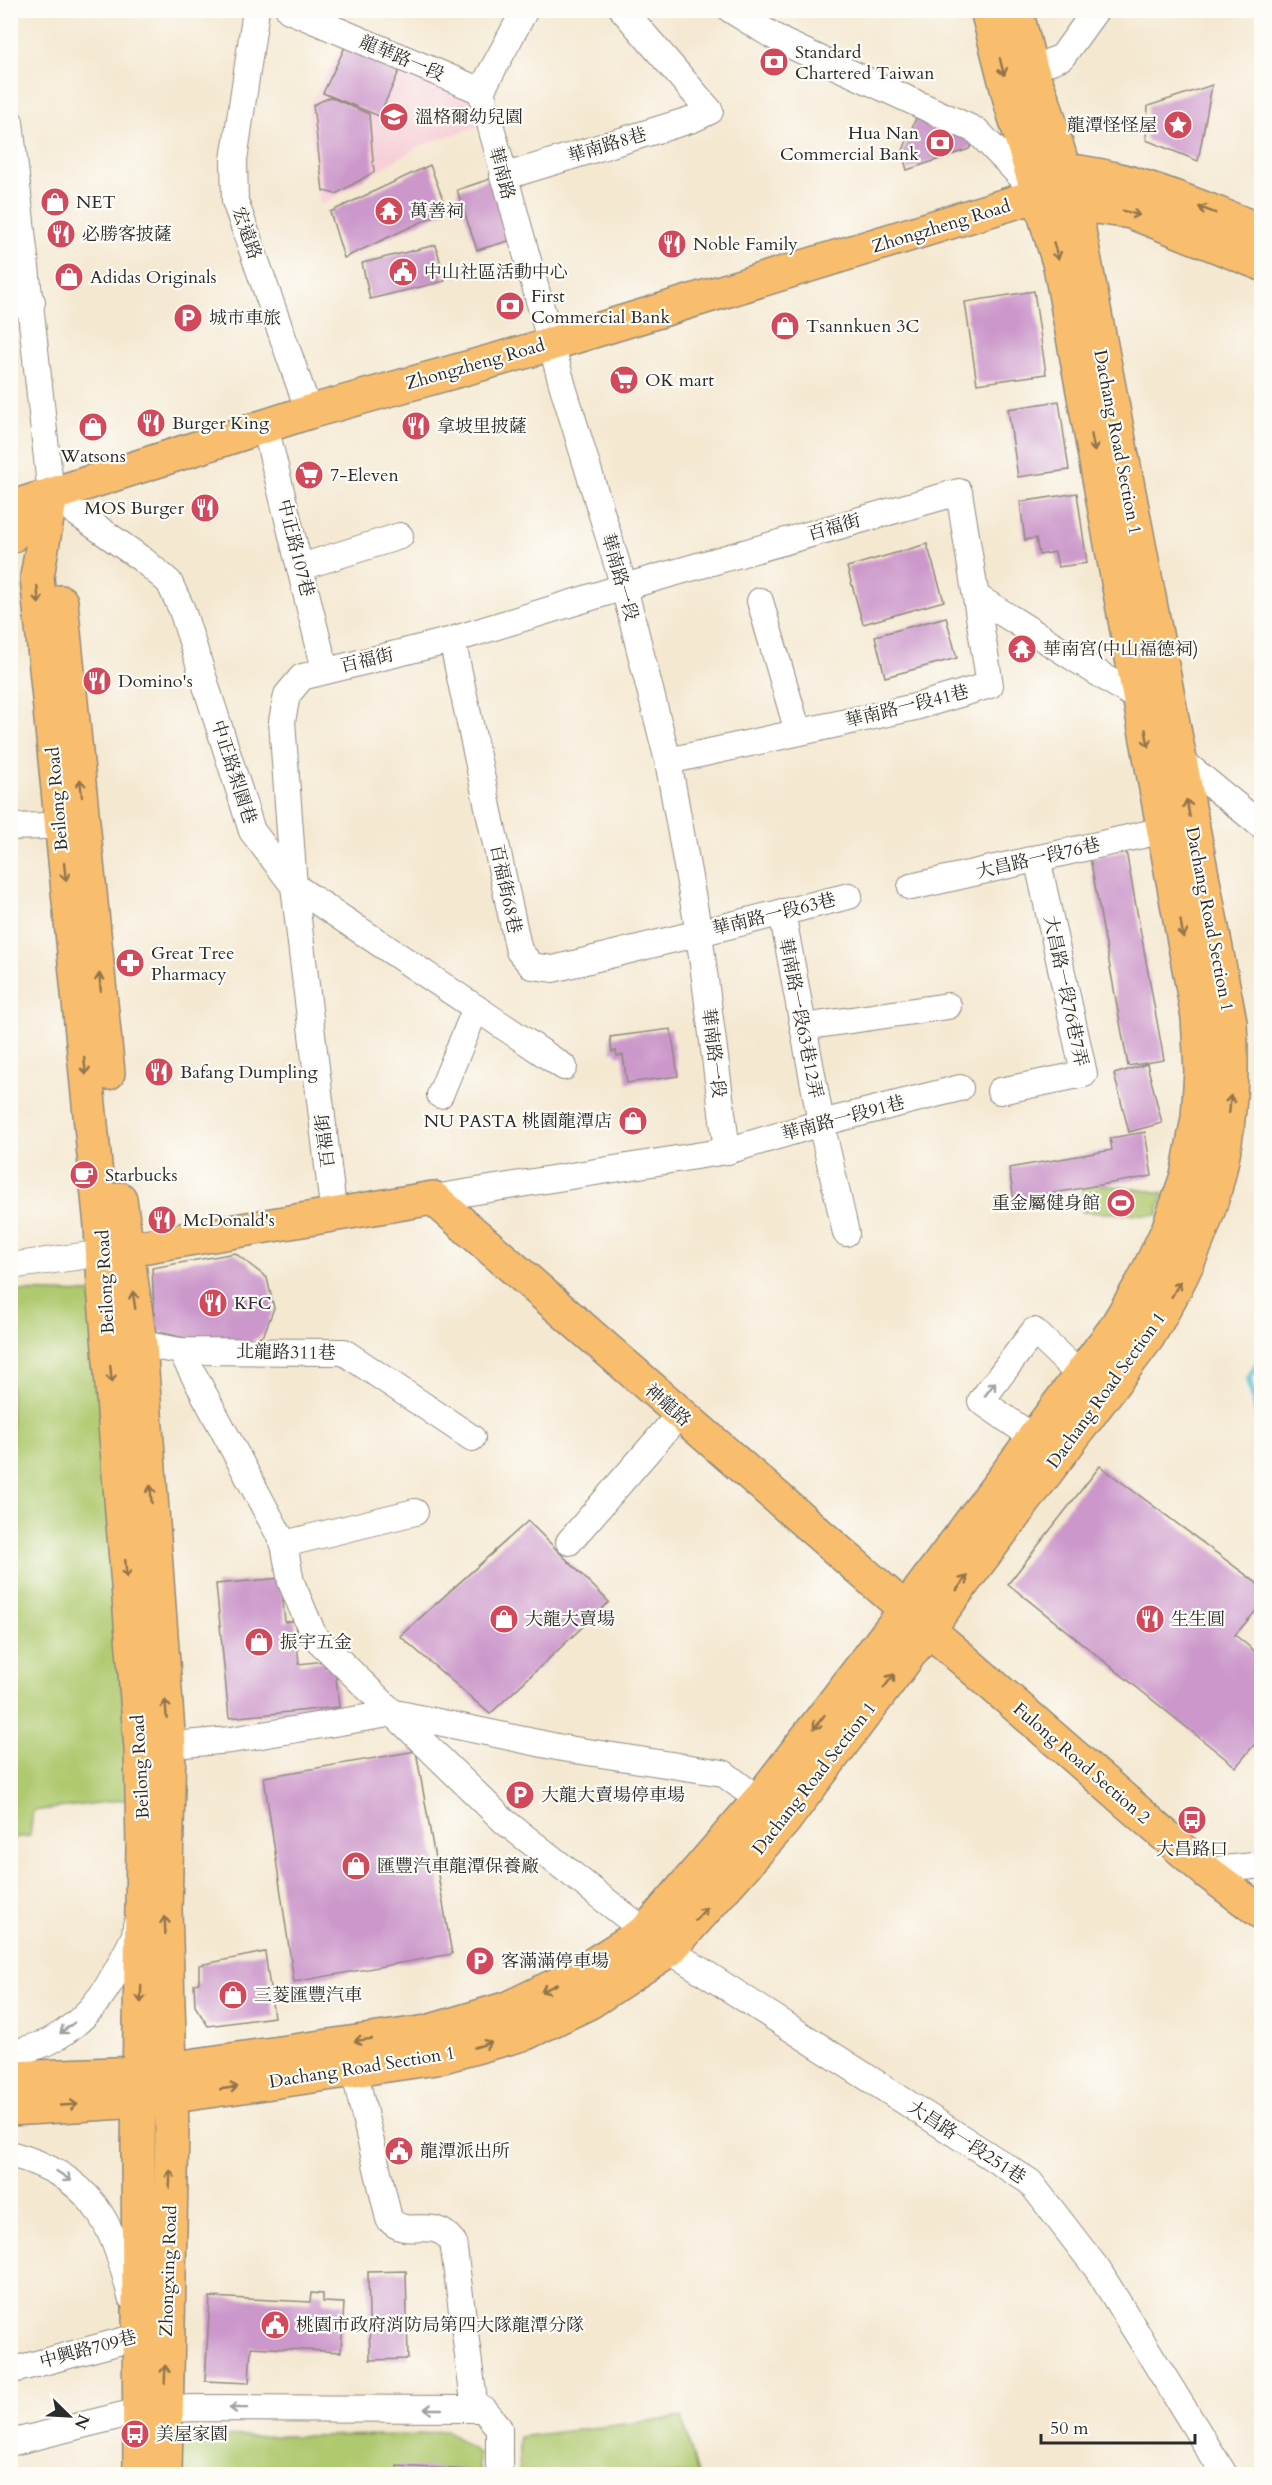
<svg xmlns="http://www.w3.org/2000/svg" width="1272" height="2485" font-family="Cardo,'Noto Serif TC',serif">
<rect width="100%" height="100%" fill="#fdfcf7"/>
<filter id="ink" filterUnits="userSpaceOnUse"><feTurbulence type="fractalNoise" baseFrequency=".0167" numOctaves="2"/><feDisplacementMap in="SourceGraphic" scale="12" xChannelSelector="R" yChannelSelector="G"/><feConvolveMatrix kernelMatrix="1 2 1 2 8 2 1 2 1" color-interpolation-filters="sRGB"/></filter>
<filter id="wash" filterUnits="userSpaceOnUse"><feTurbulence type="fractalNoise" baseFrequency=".008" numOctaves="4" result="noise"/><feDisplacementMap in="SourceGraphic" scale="24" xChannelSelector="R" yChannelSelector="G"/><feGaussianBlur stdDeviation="1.35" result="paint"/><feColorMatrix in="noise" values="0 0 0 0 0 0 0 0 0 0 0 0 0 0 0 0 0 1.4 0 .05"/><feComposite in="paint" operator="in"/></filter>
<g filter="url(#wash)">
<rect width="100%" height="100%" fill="#f4e8d1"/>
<path fill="#f6cfd7" d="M345 40 476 99 482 125 419 146 320 206 308 109Z"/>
<g fill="#afc96e" stroke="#6d7a4c" stroke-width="1.5">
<path d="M1082 1182 1163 1193 1158 1215 1082 1212Z"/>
<path d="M11 1291 91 1293 130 1799 33 1811 30 1836 11 1838Z"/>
<path d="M682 2417 698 2474H519V2437Z"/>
<path d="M446 2430 479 2454V2474H181L182 2437 414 2435Z"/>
</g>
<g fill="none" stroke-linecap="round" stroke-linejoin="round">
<path stroke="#55c0cf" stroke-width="6" d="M1262 1355 1249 1379 1262 1435"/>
</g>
<g id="blocks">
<g fill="#cc98cb">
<path d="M347 43 401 67 379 116 323 93Z"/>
<path d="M1212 85 1198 161 1146 140 1148 106Z"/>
<path d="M330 97 369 114 374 172 336 194 323 191 313 105Z"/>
<path d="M916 118 972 138 974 142 969 149 907 170 902 153Z"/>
<path d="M430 165 447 210 344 258 330 212Z"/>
<path d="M493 178 512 240 477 250 457 190Z"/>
<path d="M436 245 445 281 370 299 362 263Z"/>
<path d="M1034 291 1046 374 977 384 965 302Z"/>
<path d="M1059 401 1069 470 1018 477 1008 409Z"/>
<path d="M1077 493 1087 563 1058 567 1055 552 1039 555 1036 538 1025 540 1020 502Z"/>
<path d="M927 544 944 601 863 624 847 567Z"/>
<path d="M946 617 957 658 885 677 875 636Z"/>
<path d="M1126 851 1164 1060 1128 1066 1090 858Z"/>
<path d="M671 1029 678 1076 627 1083 623 1055 617 1056 616 1051 612 1052 610 1037Z"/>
<path d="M1147 1064 1162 1123 1129 1132 1114 1074Z"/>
<path d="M1145 1132 1152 1176 1014 1200 1009 1168 1112 1150 1110 1138Z"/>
<path d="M235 1253 267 1278 274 1308 264 1334 246 1345 205 1343 155 1331 152 1268Z"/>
<path d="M1100 1466 1262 1587V1604L1235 1635 1262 1657V1735L1236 1767 1008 1584Z"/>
<path d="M528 1521 609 1602 490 1714 400 1636Z"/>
<path d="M281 1578 285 1622 295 1621 299 1664 325 1661V1667L335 1666 339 1707 229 1718 216 1584Z"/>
<path d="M416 1751 452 1954 294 1982 264 1777Z"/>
<path d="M265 1952 274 2017 208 2026 195 2006 194 1984 199 1983V1965Z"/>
<path d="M406 2271 408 2359 370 2360 368 2272Z"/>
<path d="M311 2293 323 2294V2302L344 2303 341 2352 251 2347 249 2383 205 2381 210 2297 310 2302Z"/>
<path d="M397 2466 471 2470V2474H397Z"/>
</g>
</g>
</g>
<g filter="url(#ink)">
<use href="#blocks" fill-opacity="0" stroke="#908a7e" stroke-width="1.5"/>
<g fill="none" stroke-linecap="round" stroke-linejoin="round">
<g stroke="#908a7e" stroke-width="28">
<g id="minor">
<path d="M256 10 234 160 235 201 309 412"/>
<path d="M289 10 481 91"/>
<path d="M525 10 481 91 563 387 624 587 668 761 699 933 727 1151"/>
<path d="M731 10 783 42 977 131 1037 193"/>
<path d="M1031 69 1062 57 1096 10"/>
<path d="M10 122 51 495 143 560 169 582 182 610 252 831 294 886 564 1067"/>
<path d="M503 177 693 119 710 111 623 10"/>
<path d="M10 305 32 302"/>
<path d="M265 426 325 670"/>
<path d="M301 567 400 536"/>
<path d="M977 597 1152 707"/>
<path d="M760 601 798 732"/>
<path d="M452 640 519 951 532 966 553 969 849 896"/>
<path d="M1178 758 1262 826"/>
<path d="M10 827 79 825"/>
<path d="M911 887 1164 830"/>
<path d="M782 912 821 1123 846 1233"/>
<path d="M803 1027 948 1006"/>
<path d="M1000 1091 1084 1074 1037 858"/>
<path d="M440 1095 476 1008"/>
<path d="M433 1198 727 1151 821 1123 960 1088"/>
<path d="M334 1216 294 886 282 721 287 695 302 677 452 640 624 587 959 492 990 685 915 707 668 761"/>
<path d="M10 1266 104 1253"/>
<path d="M140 1344 181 1351 344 1352 472 1438"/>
<path d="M181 1351 284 1544 291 1582 314 1636 504 1821 669 1950 1030 2182 1098 2270 1224 2474"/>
<path d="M1034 1438 981 1401 1034 1331 1080 1375"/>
<path d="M569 1542 679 1415"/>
<path d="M284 1544 415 1512"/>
<path d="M150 1747 231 1740 395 1713 562 1748 723 1773 759 1800"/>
<path d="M1206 1871 1262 1865"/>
<path d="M10 2054C23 2050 38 2047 50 2041 96 2016 113 1980 135 1935L136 1925"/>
<path d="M354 2070 389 2219C408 2241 432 2214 453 2242L475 2409"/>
<path d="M10 2154C92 2176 112 2220 131 2297"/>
<path d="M10 2371 155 2332"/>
<path d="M10 2443 139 2411 194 2408 483 2409 499 2428V2474"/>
</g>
</g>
<g stroke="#908a7e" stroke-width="36">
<g id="major">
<path d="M1062 170C1132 176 1196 206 1262 231"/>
<path d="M51 495 37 577 101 1226 104 1286 141 1748 143 1847 138 2147 140 2474"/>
<path d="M10 508 309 412 528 351 1039 195 1074 204 1131 212 1262 264"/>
<path d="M10 537 49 498"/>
<path d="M61 602 108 1073"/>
<path d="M120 1199 140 1344 169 1746 165 1910 172 2128 165 2474"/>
<path d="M105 1253 433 1198 1206 1871 1262 1913"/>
<path d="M10 2078 140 2073 427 2032 508 2008 573 1977 646 1931 759 1800 906 1609 1114 1330 1144 1280 1168 1230 1187 1176 1198 1118 1201 1071 1198 1017 1060 266 1011 104 987 10"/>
<path d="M10 2109 140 2101 436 2058 526 2033 590 2002 669 1950 784 1821 1148 1337C1212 1228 1237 1150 1230 1022L1074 204 1045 106 1031 69 1016 10"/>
</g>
</g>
<use href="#minor" stroke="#fff" stroke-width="26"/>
<use href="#major" stroke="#f9be6d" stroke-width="33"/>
</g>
<defs><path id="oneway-shaft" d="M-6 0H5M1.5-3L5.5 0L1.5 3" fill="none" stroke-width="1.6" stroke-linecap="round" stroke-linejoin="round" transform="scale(1.5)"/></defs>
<g stroke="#92744c">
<use href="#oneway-shaft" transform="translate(1002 67) rotate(76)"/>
<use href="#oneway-shaft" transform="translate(1207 210) rotate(-159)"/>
<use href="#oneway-shaft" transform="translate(1131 213) rotate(15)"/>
<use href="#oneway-shaft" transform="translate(1056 251) rotate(74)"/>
<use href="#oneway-shaft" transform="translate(1093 443) rotate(80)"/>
<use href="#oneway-shaft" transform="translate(38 595) rotate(85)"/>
<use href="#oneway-shaft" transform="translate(1147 738) rotate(80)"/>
<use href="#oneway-shaft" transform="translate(81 788) rotate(-96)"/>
<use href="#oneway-shaft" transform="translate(1188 808) rotate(-101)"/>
<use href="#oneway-shaft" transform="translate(65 872) rotate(84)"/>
<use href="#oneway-shaft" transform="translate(1182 929) rotate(80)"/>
<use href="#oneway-shaft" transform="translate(100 982) rotate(-95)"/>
<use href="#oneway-shaft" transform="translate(85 1066) rotate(84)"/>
<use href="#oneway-shaft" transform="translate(1230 1104) rotate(-85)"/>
<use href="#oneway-shaft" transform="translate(1176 1289) rotate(-61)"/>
<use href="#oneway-shaft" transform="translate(134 1300) rotate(-98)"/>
<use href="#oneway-shaft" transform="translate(111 1374) rotate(85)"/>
<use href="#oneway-shaft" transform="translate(151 1494) rotate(-94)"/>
<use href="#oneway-shaft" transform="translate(126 1569) rotate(85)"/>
<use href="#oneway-shaft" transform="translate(962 1583) rotate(-53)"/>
<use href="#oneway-shaft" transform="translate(889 1681) rotate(-53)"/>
<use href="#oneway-shaft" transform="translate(166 1709) rotate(-94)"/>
<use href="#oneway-shaft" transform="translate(819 1722) rotate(128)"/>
<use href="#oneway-shaft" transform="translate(701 1914) rotate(-48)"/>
<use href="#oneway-shaft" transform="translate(165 1925) rotate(-92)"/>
<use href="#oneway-shaft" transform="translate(549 1988) rotate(154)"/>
<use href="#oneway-shaft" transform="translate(141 1994) rotate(91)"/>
<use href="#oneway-shaft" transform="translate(363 2040) rotate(173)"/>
<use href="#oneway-shaft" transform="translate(483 2045) rotate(-16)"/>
<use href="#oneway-shaft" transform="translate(229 2088) rotate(-8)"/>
<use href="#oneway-shaft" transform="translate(69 2105) rotate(-3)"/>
<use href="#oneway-shaft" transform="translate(170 2179) rotate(-88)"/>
<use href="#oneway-shaft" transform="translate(165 2374) rotate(-88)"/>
</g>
<g stroke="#a0a0a0">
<use href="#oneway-shaft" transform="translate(990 1389) rotate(-53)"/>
<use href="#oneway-shaft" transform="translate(67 2028) rotate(143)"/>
<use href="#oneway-shaft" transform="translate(64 2176) rotate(33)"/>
<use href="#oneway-shaft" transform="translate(238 2408) rotate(-180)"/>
<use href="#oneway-shaft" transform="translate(433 2409) rotate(-180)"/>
</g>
</g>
<defs>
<g id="bank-disc" transform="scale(1.5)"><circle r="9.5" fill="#d1495b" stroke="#fdfcf7"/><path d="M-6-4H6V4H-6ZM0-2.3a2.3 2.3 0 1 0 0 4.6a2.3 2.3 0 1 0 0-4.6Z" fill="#fff"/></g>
<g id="school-disc" transform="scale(1.5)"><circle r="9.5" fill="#d1495b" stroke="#fdfcf7"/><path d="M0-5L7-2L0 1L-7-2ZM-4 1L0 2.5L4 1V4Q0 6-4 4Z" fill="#fff"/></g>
<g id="sight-disc" transform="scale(1.5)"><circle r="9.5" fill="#d1495b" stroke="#fdfcf7"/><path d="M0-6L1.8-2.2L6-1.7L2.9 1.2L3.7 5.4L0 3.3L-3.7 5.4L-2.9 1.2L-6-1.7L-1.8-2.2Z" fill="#fff"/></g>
<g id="shop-disc" transform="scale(1.5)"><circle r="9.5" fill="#d1495b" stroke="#fdfcf7"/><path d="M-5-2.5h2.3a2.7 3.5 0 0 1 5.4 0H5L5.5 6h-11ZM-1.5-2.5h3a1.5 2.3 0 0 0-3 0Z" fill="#fff"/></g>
<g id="temple-disc" transform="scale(1.5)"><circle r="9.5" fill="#d1495b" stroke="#fdfcf7"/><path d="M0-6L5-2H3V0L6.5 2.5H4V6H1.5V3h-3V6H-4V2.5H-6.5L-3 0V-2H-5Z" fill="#fff"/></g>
<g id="restaurant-disc" transform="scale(1.5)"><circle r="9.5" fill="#d1495b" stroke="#fdfcf7"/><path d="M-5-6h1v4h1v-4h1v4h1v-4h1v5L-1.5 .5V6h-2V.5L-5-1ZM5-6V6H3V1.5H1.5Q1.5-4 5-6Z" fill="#fff"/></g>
<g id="civic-disc" transform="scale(1.5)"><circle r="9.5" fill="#d1495b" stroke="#fdfcf7"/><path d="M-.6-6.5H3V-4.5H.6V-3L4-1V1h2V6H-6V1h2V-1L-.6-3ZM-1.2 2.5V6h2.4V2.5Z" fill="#fff"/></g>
<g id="parking-disc" transform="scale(1.5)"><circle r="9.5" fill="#d1495b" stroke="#fdfcf7"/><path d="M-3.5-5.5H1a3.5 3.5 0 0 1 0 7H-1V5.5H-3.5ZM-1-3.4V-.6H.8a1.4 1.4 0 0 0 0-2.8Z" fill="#fff"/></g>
<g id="supermarket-disc" transform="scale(1.5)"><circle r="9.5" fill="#d1495b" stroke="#fdfcf7"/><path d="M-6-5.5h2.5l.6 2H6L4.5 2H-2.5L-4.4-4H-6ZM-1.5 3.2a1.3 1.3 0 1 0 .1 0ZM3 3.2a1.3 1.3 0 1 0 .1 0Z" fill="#fff"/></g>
<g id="pharmacy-disc" transform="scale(1.5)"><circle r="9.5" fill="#d1495b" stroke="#fdfcf7"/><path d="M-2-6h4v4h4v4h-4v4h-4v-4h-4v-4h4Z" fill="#fff"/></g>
<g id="cafe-disc" transform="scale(1.5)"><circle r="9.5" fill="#d1495b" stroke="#fdfcf7"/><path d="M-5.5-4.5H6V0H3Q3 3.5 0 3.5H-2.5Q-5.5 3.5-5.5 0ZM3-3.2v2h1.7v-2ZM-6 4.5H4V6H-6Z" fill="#fff"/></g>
<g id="stadium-disc" transform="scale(1.5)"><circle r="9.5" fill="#d1495b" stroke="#fdfcf7"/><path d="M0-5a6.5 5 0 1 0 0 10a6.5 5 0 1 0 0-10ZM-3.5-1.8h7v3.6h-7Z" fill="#fff"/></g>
<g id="bus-disc" transform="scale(1.5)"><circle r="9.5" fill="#d1495b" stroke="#fdfcf7"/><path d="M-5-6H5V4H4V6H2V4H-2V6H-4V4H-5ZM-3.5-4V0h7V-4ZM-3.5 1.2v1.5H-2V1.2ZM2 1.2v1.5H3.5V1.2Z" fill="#fff"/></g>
</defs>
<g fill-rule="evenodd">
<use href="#bank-disc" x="774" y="62"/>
<use href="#school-disc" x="394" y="117"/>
<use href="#sight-disc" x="1178" y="125"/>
<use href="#bank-disc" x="940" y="143"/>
<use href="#shop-disc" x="55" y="202"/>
<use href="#temple-disc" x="389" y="211"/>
<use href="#restaurant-disc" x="61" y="234"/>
<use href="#restaurant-disc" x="672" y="244"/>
<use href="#civic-disc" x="403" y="272"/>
<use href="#shop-disc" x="69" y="277"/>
<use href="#bank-disc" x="510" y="306"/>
<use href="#parking-disc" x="188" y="318"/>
<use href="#shop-disc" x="785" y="326"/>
<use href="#supermarket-disc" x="624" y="380"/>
<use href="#restaurant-disc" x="151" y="423"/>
<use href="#restaurant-disc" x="416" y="426"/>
<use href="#shop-disc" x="93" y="427"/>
<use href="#supermarket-disc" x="309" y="475"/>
<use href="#restaurant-disc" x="205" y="508"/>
<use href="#temple-disc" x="1022" y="649"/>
<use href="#restaurant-disc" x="97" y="681"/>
<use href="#pharmacy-disc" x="130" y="963"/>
<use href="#restaurant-disc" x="159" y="1072"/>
<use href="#shop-disc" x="633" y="1121"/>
<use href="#cafe-disc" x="84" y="1175"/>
<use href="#stadium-disc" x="1121" y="1203"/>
<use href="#restaurant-disc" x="162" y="1220"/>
<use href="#restaurant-disc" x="213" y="1303"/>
<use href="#shop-disc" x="504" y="1619"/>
<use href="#restaurant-disc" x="1150" y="1619"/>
<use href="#shop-disc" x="259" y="1642"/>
<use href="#parking-disc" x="520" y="1795"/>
<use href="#bus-disc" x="1192" y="1820"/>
<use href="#shop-disc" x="356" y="1866"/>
<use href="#parking-disc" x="480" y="1961"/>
<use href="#shop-disc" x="233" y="1995"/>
<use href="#civic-disc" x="399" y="2151"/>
<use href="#civic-disc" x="275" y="2325"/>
<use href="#bus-disc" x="135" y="2434"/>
</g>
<g text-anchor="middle" stroke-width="4.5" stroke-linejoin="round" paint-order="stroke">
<g font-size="18" fill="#2b2b2b" stroke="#fdfcf7" text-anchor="start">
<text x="795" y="58">Standard<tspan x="795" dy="21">Chartered Taiwan</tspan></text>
<text x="415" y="123">溫格爾幼兒園</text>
<text x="1157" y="131" text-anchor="end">龍潭怪怪屋</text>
<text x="919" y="139" text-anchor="end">Hua Nan<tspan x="919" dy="21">Commercial Bank</tspan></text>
<text x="76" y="208">NET</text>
<text x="410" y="217">萬善祠</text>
<text x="82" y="240">必勝客披薩</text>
<text x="693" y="250">Noble Family</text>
<text x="424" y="278">中山社區活動中心</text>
<text x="90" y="283">Adidas Originals</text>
<text x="531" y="302">First<tspan x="531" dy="21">Commercial Bank</tspan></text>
<text x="209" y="324">城市車旅</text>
<text x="806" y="332">Tsannkuen 3C</text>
<text x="645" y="386">OK mart</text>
<text x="172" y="429">Burger King</text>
<text x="437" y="432">拿坡里披薩</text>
<text x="93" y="462" text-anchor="middle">Watsons</text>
<text x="330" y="481">7-Eleven</text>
<text x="184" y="514" text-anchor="end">MOS Burger</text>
<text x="1043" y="655">華南宮(中山福德祠)</text>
<text x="118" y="687">Domino's</text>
<text x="151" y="959">Great Tree<tspan x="151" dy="21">Pharmacy</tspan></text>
<text x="180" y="1078">Bafang Dumpling</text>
<text x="612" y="1127" text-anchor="end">NU PASTA 桃園龍潭店</text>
<text x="105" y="1181">Starbucks</text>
<text x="1100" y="1209" text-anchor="end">重金屬健身館</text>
<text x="183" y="1226">McDonald's</text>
<text x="234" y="1309">KFC</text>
<text x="525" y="1625">大龍大賣場</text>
<text x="1171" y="1625">生生圓</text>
<text x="280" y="1648">振宇五金</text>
<text x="541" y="1801">大龍大賣場停車場</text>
<text x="1192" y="1855" text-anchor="middle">大昌路口</text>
<text x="377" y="1872">匯豐汽車龍潭保養廠</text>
<text x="501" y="1967">客滿滿停車場</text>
<text x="254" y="2001">三菱匯豐汽車</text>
<text x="420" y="2157">龍潭派出所</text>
<text x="296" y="2331">桃園市政府消防局第四大隊龍潭分隊</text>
<text x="156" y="2440">美屋家園</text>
</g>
<g font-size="18" fill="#2b2b2b" stroke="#fdfcf7">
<text transform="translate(402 58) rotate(23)" y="6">龍華路一段</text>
<text transform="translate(607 145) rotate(-17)" y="6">華南路8巷</text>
<text transform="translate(502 173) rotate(75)" y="6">華南路</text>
<text transform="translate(941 226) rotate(-17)" y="6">Zhongzheng Road</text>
<text transform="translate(247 233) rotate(71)" y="6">宏遠路</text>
<text transform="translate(475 364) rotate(-16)" y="6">Zhongzheng Road</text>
<text transform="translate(1118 442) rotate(79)" y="6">Dachang Road Section 1</text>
<text transform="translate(834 527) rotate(-16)" y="6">百福街</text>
<text transform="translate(296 548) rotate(76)" y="6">中正路107巷</text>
<text transform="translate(620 577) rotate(74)" y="6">華南路一段</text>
<text transform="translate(367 660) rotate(-13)" y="6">百福街</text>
<text transform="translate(907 706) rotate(-14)" y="6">華南路一段41巷</text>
<text transform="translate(234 772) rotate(72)" y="6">中正路梨園巷</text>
<text transform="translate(57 799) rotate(-95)" y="6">Beilong Road</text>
<text transform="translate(1038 858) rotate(-13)" y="6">大昌路一段76巷</text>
<text transform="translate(506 889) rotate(78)" y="6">百福街68巷</text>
<text transform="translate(774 914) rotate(-14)" y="6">華南路一段63巷</text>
<text transform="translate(1210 919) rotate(79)" y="6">Dachang Road Section 1</text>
<text transform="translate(1066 991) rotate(78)" y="6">大昌路一段76巷7弄</text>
<text transform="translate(801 1018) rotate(79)" y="6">華南路一段63巷12弄</text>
<text transform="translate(714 1053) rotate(83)" y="6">華南路一段</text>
<text transform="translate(843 1118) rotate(-15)" y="6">華南路一段91巷</text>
<text transform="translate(325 1141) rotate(-97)" y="6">百福街</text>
<text transform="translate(105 1282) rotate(-93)" y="6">Beilong Road</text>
<text transform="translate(286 1352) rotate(1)" y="6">北龍路311巷</text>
<text transform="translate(1106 1390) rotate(-54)" y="6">Dachang Road Section 1</text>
<text transform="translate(668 1405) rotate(41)" y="6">神龍路</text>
<text transform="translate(1082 1763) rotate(41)" y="6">Fulong Road Section 2</text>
<text transform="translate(140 1767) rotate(-93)" y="6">Beilong Road</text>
<text transform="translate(814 1778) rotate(-52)" y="6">Dachang Road Section 1</text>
<text transform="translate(362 2067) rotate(-9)" y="6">Dachang Road Section 1</text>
<text transform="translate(967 2142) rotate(33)" y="6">大昌路一段251巷</text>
<text transform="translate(168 2271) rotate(-88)" y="6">Zhongxing Road</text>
<text transform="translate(88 2349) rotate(-15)" y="6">中興路709巷</text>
</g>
</g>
<rect width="1272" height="2485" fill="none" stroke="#fdfcf7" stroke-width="36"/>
<g transform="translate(69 2416) rotate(114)" stroke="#fdfcf7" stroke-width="4.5" paint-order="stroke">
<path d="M0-4.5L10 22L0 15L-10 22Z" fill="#2b2b2b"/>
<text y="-9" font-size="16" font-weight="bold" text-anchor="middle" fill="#2b2b2b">N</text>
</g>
<path d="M1041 2434v9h154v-9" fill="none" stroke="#2b2b2b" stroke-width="3"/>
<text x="1050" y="2434" font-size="18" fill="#2b2b2b" stroke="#fdfcf7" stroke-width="4.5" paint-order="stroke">50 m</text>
</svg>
